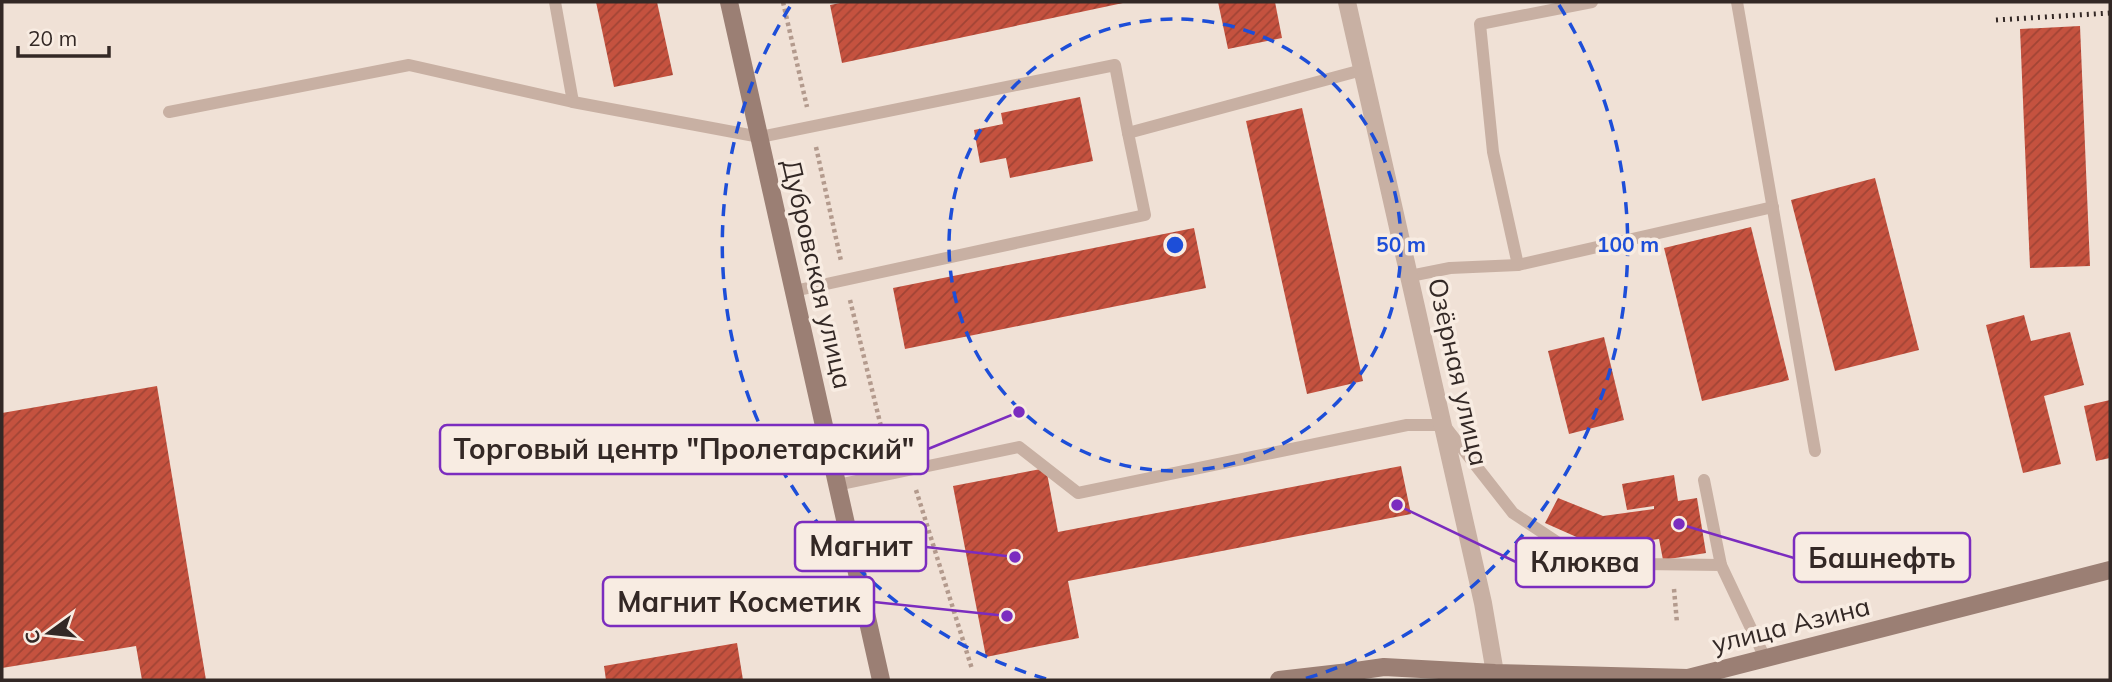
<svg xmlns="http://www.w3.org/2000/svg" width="2112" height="682" font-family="Mulish,sans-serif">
<defs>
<pattern id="building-hatch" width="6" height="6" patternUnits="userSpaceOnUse" patternTransform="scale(1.75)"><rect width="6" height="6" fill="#c5523f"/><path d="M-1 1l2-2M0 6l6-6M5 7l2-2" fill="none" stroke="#a14435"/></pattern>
</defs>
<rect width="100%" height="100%" fill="#f0e1d6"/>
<g fill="url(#building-hatch)">
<path d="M596 2H657L673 75 614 87Z"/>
<path d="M845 2H1123V3L842 63 830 5Z"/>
<path d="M1218 2H1275L1282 38 1228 49Z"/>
<path d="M2080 26 2090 266 2030 268 2020 29Z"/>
<path d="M1080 97 1093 161 1010 178 1006 158 980 163 974 130 1003 124 1001 113Z"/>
<path d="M1302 108 1363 381 1307 394 1246 121Z"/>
<path d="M1875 178 1919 350 1835 371 1791 200Z"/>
<path d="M1751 227 1789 380 1702 401 1664 248Z"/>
<path d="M1194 228 1206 288 905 349 893 288Z"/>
<path d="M2024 315 2031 341 2070 332 2084 385 2044 396 2061 464 2023 473 1986 325Z"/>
<path d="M1604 337 1624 420 1569 434 1548 351Z"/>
<path d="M157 386 206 680H142L136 646 2 668V413Z"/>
<path d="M2110 400V458L2096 461 2084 406Z"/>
<path d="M1401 466 1411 514 1068 581 1079 638 986 657 953 486 1046 468 1058 532Z"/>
<path d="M1674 475 1678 501 1697 498 1706 553 1663 560 1659 539 1599 547 1545 523 1558 498 1603 516 1654 509V506L1627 510 1622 484Z"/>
<path d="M737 643 743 680H606L604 666Z"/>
</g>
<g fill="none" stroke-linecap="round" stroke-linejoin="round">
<g stroke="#b39a8d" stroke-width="4.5" stroke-dasharray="3.5 3.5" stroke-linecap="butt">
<path d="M783 2 807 107"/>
<path d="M816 147 841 261"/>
<path d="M850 300 888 455"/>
<path d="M916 490 972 669"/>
<path d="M1674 589 1677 623"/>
</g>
<g stroke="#c8b0a3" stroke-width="12">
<path d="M555 2 573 102"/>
<path d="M1737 2 1815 451"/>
<path d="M169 112 409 65 573 102 760 137 1115 65 1128 133"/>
<path d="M1518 265 1493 152 1480 24 1592 2"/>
<path d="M1410 276 1450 268 1518 265 1773 207"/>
<path d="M794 291 1145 215 1128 133 1362 70"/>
<path d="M1704 480 1721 565"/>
<path d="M837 485 1019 447 1078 493 1407 425H1444L1513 513 1569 550 1642 564 1721 565 1765 658"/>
</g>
<path stroke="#c8b0a3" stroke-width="18" d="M1347 2 1483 603 1495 673"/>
<g stroke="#9b7f74" stroke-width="18">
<path d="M729 2 881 680"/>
<path d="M1279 680 1349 672"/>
<path d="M1336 680 1356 671 1384 667 1495 673 1688 678 2110 570"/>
</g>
<path stroke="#332825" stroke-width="5" stroke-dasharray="2 5" stroke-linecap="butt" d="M1996 20 2110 13"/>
</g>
<g fill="none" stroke="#1d4ed8" stroke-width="3.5" stroke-dasharray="12 9">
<circle cx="1175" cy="245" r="226"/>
<path d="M1046 679A453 453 0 0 1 791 5M1559 5A453 453 0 0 1 1304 679"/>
</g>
<g text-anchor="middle" stroke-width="7" stroke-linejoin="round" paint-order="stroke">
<g font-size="26" fill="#332825" stroke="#f8ece2">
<text transform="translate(817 274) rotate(77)" y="9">Дубровская улица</text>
<text transform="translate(1458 372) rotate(77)" y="9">Озёрная улица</text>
<text transform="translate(1791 625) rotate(-14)" y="9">улица Азина</text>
</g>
</g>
<circle cx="1175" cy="245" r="10" fill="#1d4ed8" stroke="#f8ece2" stroke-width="3.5"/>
<g font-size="21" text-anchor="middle" font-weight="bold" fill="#1d4ed8" stroke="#f8ece2" stroke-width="7" stroke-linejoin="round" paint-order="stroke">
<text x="1401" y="252">50 m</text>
<text x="1628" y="252">100 m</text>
</g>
<path fill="none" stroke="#7b2cbf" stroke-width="2.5" d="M1019 412L928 449M1015 557L926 547M1679 524L1794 558M1397 505L1516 562M1007 616L874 602"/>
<g fill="#7b2cbf" stroke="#f8ece2" stroke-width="2.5">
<circle cx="1019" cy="412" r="7"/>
<circle cx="1015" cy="557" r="7"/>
<circle cx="1679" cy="524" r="7"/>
<circle cx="1397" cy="505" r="7"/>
<circle cx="1007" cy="616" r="7"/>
</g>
<g fill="#f8ece2" stroke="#7b2cbf" stroke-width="2.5">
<rect x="440" y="425" width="488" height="49" rx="7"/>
<rect x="795" y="522" width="131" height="49" rx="7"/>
<rect x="1794" y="533" width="176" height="49" rx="7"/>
<rect x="1516" y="538" width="138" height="49" rx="7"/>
<rect x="603" y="577" width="271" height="49" rx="7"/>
</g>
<g font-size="28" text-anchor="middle" font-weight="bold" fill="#332825">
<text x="684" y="459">Торговый центр "Пролетарский"</text>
<text x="861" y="556">Магнит</text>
<text x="1882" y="568">Башнефть</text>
<text x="1585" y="572">Клюква</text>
<text x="739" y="612">Магнит Косметик</text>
</g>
<rect width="2112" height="682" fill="none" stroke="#332825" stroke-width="7"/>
<g transform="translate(49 633) rotate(255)" stroke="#f8ece2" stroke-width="5" paint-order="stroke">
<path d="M0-5L12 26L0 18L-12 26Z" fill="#332825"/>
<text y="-10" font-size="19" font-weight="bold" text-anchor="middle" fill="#332825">С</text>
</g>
<path d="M18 46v10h91v-10" fill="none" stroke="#332825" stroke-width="3.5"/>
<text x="28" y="46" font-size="21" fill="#332825" stroke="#f8ece2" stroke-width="5" paint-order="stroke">20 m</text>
</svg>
